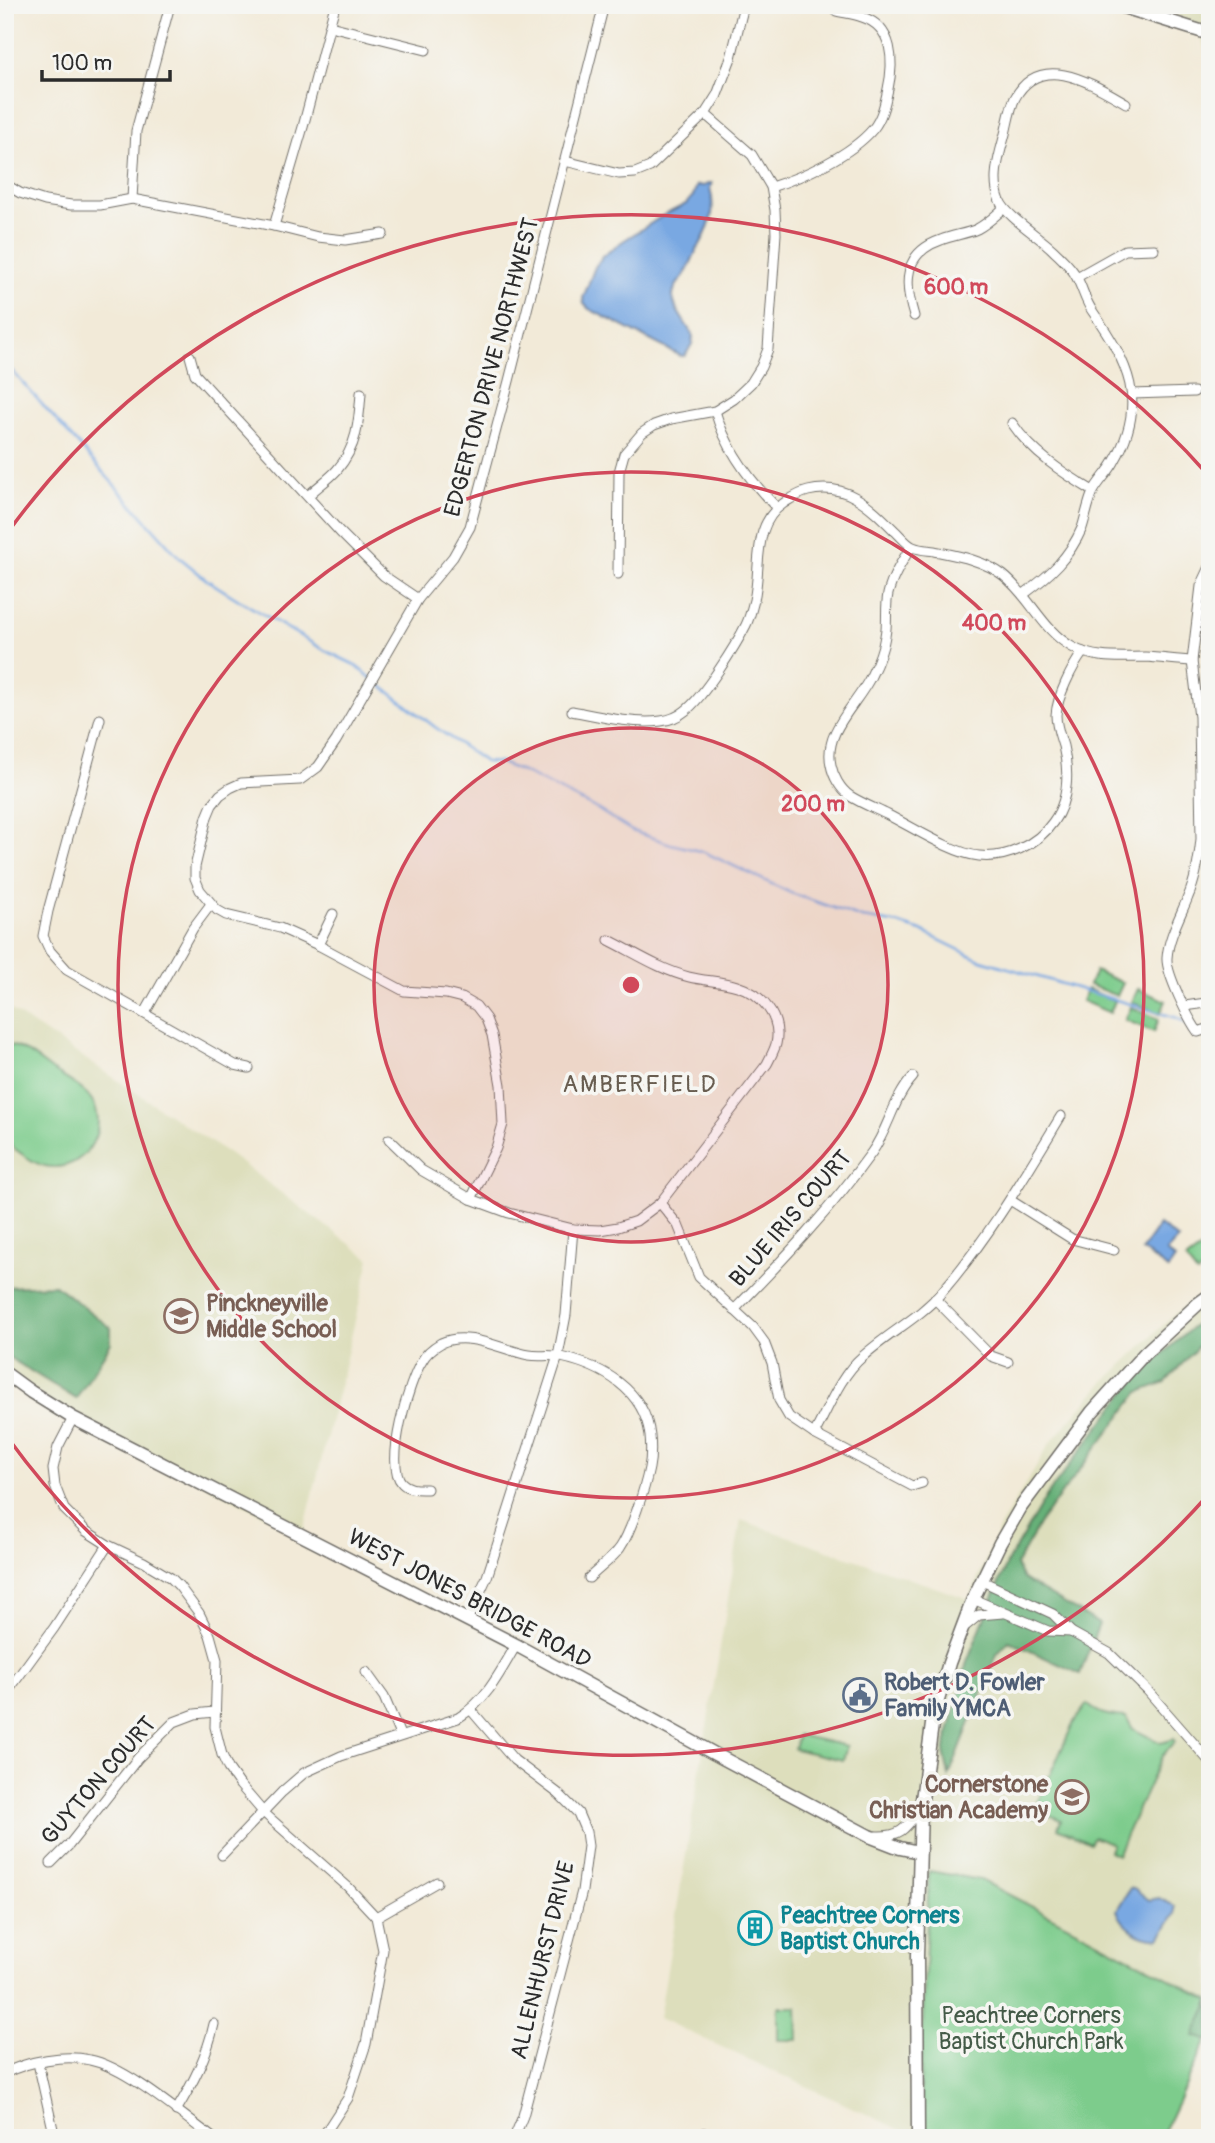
<svg xmlns="http://www.w3.org/2000/svg" width="1215" height="2143" font-family="Pangolin,sans-serif">
<rect width="100%" height="100%" fill="#f6f6f2"/>
<filter id="ink" filterUnits="userSpaceOnUse"><feTurbulence type="fractalNoise" baseFrequency=".0143" numOctaves="2"/><feDisplacementMap in="SourceGraphic" scale="14" xChannelSelector="R" yChannelSelector="G"/><feConvolveMatrix kernelMatrix="1 2 1 2 8 2 1 2 1" color-interpolation-filters="sRGB"/></filter>
<filter id="wash" filterUnits="userSpaceOnUse"><feTurbulence type="fractalNoise" baseFrequency=".00686" numOctaves="4" result="noise"/><feDisplacementMap in="SourceGraphic" scale="28" xChannelSelector="R" yChannelSelector="G"/><feGaussianBlur stdDeviation="1.57" result="paint"/><feColorMatrix in="noise" values="0 0 0 0 0 0 0 0 0 0 0 0 0 0 0 0 0 1.4 0 .05"/><feComposite in="paint" operator="in"/></filter>
<g filter="url(#wash)">
<rect width="100%" height="100%" fill="#f2ead8"/>
<g fill="#dddebc">
<path d="M1157 5H1210V68L1199 27Z"/>
<path d="M5 1006 229 1154 370 1259 303 1535 73 1418 5 1372Z"/>
<path d="M1210 1288V2000L981 1880 929 1871 918 2138 659 2018 741 1520 969 1599 1000 1527 1050 1443 1102 1384 1175 1314Z"/>
</g>
<g fill="#7dcc8c" stroke="#547c5c" stroke-width="2">
<path d="M1095 971 1123 983 1117 996 1089 985Z"/>
<path d="M1087 989 1115 1001 1110 1013 1082 1001Z"/>
<path d="M1138 989 1166 1001 1160 1014 1132 1002Z"/>
<path d="M1131 1007 1159 1019 1154 1032 1125 1020Z"/>
<path d="M5 1044C24 1047 37 1059 52 1070 63 1077 78 1085 87 1094 113 1122 89 1169 52 1167 34 1166 20 1152 5 1142Z"/>
<path d="M1206 1245 1210 1249V1265L1197 1274 1186 1260Z"/>
<path d="M1087 1704C1099 1715 1110 1716 1126 1717L1133 1729 1161 1743 1174 1739 1175 1742 1162 1756 1117 1855 1109 1851 1112 1844 1094 1836 1090 1843 1058 1828 1061 1820 1042 1812 1039 1819 1031 1816 1074 1722Z"/>
<path d="M798 1735 847 1746 843 1760 794 1749Z"/>
<path d="M929 1871 981 1880 1210 2000V2033L1161 2138H918Z"/>
<path d="M778 2007H797L798 2040H778Z"/>
</g>
<g fill="#66b078" stroke="#486e52" stroke-width="2">
<path d="M55 1285 111 1328V1343L76 1399 5 1355V1287Z"/>
<path d="M1210 1312V1344H1200L1166 1382 1139 1392 1043 1518 1016 1565 1023 1579 1099 1624 1080 1674 1009 1641 997 1654 949 1776 944 1752 967 1661 1008 1561 1047 1495 1128 1389 1160 1356Z"/>
<path d="M1210 2001V2041L1194 2036Z"/>
</g>
<g fill="#79a8e2" stroke="#526a86" stroke-width="2">
<path d="M709 183H712L710 188C717 213 709 229 697 250 692 258 690 267 685 274 680 282 672 288 673 298 675 313 688 324 693 337L692 344 685 356H681L589 309 584 304 583 298 595 267 603 256 623 241 664 215 686 204 693 196 697 185 704 186Z"/>
<path d="M1159 1225 1178 1239 1166 1252 1175 1259 1168 1269 1142 1250Z"/>
<path d="M1130 1888H1134L1149 1900 1159 1898 1175 1906V1914L1160 1938C1143 1940 1122 1927 1117 1910Z"/>
</g>
<g fill="none" stroke-linecap="round" stroke-linejoin="round">
<path stroke="#79a8e2" stroke-width="2.5" d="M5 363 179 557 207 580 239 600 324 650 353 664 435 727 485 762 501 763 529 775 597 809 632 831 671 844 704 852 791 893 862 918 899 924 921 931 978 959 1177 1018 1188 1024"/>
</g>
</g>
<g filter="url(#ink)">
<g fill="none" stroke-linecap="round" stroke-linejoin="round">
<g stroke="#716e68" stroke-width="11">
<g id="minor">
<path d="M5 15 10 5"/>
<path d="M330 26 426 50"/>
<path d="M565 161 619 174 635 173 650 167 705 114 717 95 731 58 744 5"/>
<path d="M5 184 20 193 45 201 71 205H100L132 199 274 226 318 237 345 240 383 234"/>
<path d="M771 187C803 177 851 155 873 129 882 118 885 103 888 89 894 62 894 27 862 17 854 14 844 13 836 11"/>
<path d="M132 199 136 131 170 5"/>
<path d="M274 226 303 127 335 5"/>
<path d="M1077 277 1125 250 1154 249"/>
<path d="M914 316C904 283 903 253 941 240 953 235 966 234 977 229 987 224 995 216 1003 209"/>
<path d="M190 356 195 374 340 532 384 576 418 599"/>
<path d="M1132 394 1194 392"/>
<path d="M715 411C726 449 749 480 777 508"/>
<path d="M1012 423C1032 453 1063 473 1093 491"/>
<path d="M308 496C317 487 328 480 337 470 357 447 359 422 361 393"/>
<path d="M911 547C902 561 892 577 888 594 885 608 888 622 885 636 883 650 877 664 871 676 858 704 823 731 831 765 833 776 840 789 850 796 861 803 876 809 888 815 912 827 954 854 979 856 1006 859 1037 845 1053 822 1069 800 1069 771 1063 746 1060 736 1056 726 1056 715 1057 697 1072 667 1083 652"/>
<path d="M1210 567 1201 586 1192 661 1199 717 1201 839C1199 859 1196 879 1188 897 1181 915 1168 938 1167 958 1166 973 1189 1020 1198 1032L1210 1028"/>
<path d="M618 574 619 472 624 454 642 433 654 425 671 419 715 411 734 399 751 383 761 367 768 349 776 234 775 210 771 187 752 155 705 114"/>
<path d="M1024 594C1050 575 1069 558 1082 528 1086 516 1088 503 1093 492 1098 482 1108 473 1114 462 1149 402 1128 363 1093 312 1085 301 1083 289 1077 278 1072 267 1062 259 1053 250 1040 237 1006 216 1000 201 991 179 999 156 1005 134 1008 122 1010 108 1015 98 1041 50 1094 85 1126 103"/>
<path d="M572 711C598 716 635 725 661 721 669 720 679 716 685 711 703 698 736 645 746 625 750 617 752 608 754 600 762 566 751 525 784 503 792 498 799 493 808 491 846 482 869 505 894 530 900 535 906 544 913 547 920 550 928 550 934 551 959 556 983 560 1003 575 1030 596 1042 630 1072 647 1095 660 1120 657 1145 657 1161 658 1176 660 1192 661"/>
<path d="M100 719 48 911 43 936 50 951 67 970 235 1065 249 1068"/>
<path d="M318 945 333 914"/>
<path d="M1185 1006 1206 1003 1210 1000"/>
<path d="M145 1013 193 928 211 904"/>
<path d="M389 1139 421 1170 471 1199 509 1213 573 1229 600 1230 618 1227 636 1221 660 1203 767 1064C770 1058 774 1051 776 1044 782 1017 761 993 737 986 722 981 705 981 689 977 661 970 635 953 609 940"/>
<path d="M471 1199 496 1148 503 1124 501 1085 492 1035 486 1019 476 1006 462 998 446 994 404 991 318 945 280 928 226 915 217 910 200 890 195 878V867L207 817 212 805 220 795 230 788 241 783 300 780 318 767 336 741 418 599 453 557 470 527 509 381 604 5"/>
<path d="M1010 1200 1072 1239 1114 1250"/>
<path d="M660 1203 678 1225 699 1277 753 1327 764 1342 772 1363 779 1400 789 1417 814 1434 912 1486 922 1483"/>
<path d="M935 1299 991 1356 1008 1362"/>
<path d="M734 1310C783 1260 831 1209 872 1152 889 1128 893 1099 913 1077"/>
<path d="M73 1418 58 1447 53 1469 55 1486 64 1509 86 1531 108 1545 144 1562 171 1578 179 1586 199 1613 210 1635 217 1660 215 1727 222 1755 228 1768 240 1785 263 1812 348 1887 376 1917 383 1950 366 2044 348 2098 322 2138"/>
<path d="M814 1434C828 1409 840 1376 862 1357 887 1334 919 1318 941 1293 988 1239 1024 1177 1061 1116"/>
<path d="M427 1489C418 1489 409 1490 402 1483 384 1464 409 1381 422 1361 426 1353 434 1347 441 1343 468 1330 502 1350 529 1355 540 1357 551 1354 561 1357 602 1366 645 1390 650 1436 651 1446 651 1458 649 1468 645 1488 631 1532 620 1548 612 1559 599 1568 589 1578"/>
<path d="M982 1581 1053 1614 1071 1632 1109 1653 1147 1690 1210 1762"/>
<path d="M973 1599 1048 1631 1071 1632"/>
<path d="M467 1620 487 1577 558 1356 566 1315 573 1229"/>
<path d="M963 1628 979 1615 1003 1613"/>
<path d="M366 1672 384 1697 400 1735"/>
<path d="M5 1695 54 1628 108 1545"/>
<path d="M471 1710 514 1760 559 1794 578 1813 586 1832 588 1846 582 1891 523 2116 514 2138"/>
<path d="M876 1836C901 1837 906 1828 920 1809"/>
<path d="M222 1855 282 1792 304 1773 341 1756 458 1718C486 1701 500 1673 516 1645"/>
<path d="M51 1863 69 1845 138 1758 174 1722 195 1714 214 1712"/>
<path d="M376 1917 437 1882"/>
<path d="M38 2063 55 2138"/>
<path d="M5 2073C29 2061 64 2054 90 2060 126 2067 182 2115 213 2138"/>
<path d="M176 2111C193 2083 207 2056 214 2024"/>
<path d="M681 2138 705 2133 721 2138"/>
</g>
</g>
<g stroke="#716e68" stroke-width="15">
<g id="tertiary">
<path d="M1117 5 1210 34"/>
<path d="M5 1373 31 1392 73 1418 516 1645 713 1753 869 1836 900 1848 919 1852"/>
<path d="M918 2138 917 1956 921 1807 933 1717 949 1663 973 1599 1000 1543 1021 1507 1092 1412 1145 1353 1199 1303 1210 1295"/>
</g>
</g>
<use href="#minor" stroke="#fff" stroke-width="9"/>
<use href="#tertiary" stroke="#fff" stroke-width="12"/>
</g>
</g>
<circle cx="631" cy="985" r="257" fill="#d1495b" fill-opacity=".12"/>
<g fill="none" stroke="#d1495b" stroke-width="3.5">
<circle cx="631" cy="985" r="257"/>
<circle cx="631" cy="985" r="513"/>
<path d="M1208 1495A770 770 0 0 1 8 1438M8 532A770 770 0 0 1 1208 475"/>
</g>
<defs>
<g id="school-ring" transform="scale(1.75)"><circle r="9.5" fill="#f6f6f2" stroke="#8d6e63" stroke-width="1.5"/><path d="M0-5L7-2L0 1L-7-2ZM-4 1L0 2.5L4 1V4Q0 6-4 4Z" fill="#8d6e63"/></g>
<g id="civic-ring" transform="scale(1.75)"><circle r="9.5" fill="#f6f6f2" stroke="#5c6f8a" stroke-width="1.5"/><path d="M-.6-6.5H3V-4.5H.6V-3L4-1V1h2V6H-6V1h2V-1L-.6-3ZM-1.2 2.5V6h2.4V2.5Z" fill="#5c6f8a"/></g>
<g id="building-ring" transform="scale(1.75)"><circle r="9.5" fill="#f6f6f2" stroke="#0f9aa8" stroke-width="1.5"/><path d="M-4-6H4V6H1V3H-1V6H-4ZM-2.5-4.3h1.7v1.8h-1.7ZM.8-4.3h1.7v1.8H.8ZM-2.5-1h1.7V.8h-1.7ZM.8-1h1.7V.8H.8Z" fill="#0f9aa8"/></g>
</defs>
<g fill-rule="evenodd">
<use href="#school-ring" x="181" y="1316"/>
<use href="#civic-ring" x="860" y="1695"/>
<use href="#school-ring" x="1072" y="1797"/>
<use href="#building-ring" x="755" y="1928"/>
</g>
<g text-anchor="middle" stroke-width="7" stroke-linejoin="round" paint-order="stroke">
<g font-size="23" fill="#2b2b2b" stroke="#f6f6f2">
<text transform="translate(491 367) rotate(-75)" y="8">EDGERTON DRIVE NORTHWEST</text>
<text transform="translate(790 1218) rotate(-49)" y="8">BLUE IRIS COURT</text>
<text transform="translate(470 1598) rotate(28)" y="8">WEST JONES BRIDGE ROAD</text>
<text transform="translate(98 1780) rotate(-49)" y="8">GUYTON COURT</text>
<text transform="translate(542 1960) rotate(-76)" y="8">ALLENHURST DRIVE</text>
</g>
<g font-size="23" font-weight="bold" fill="#785e54" stroke="#f6f6f2" text-anchor="start">
<text x="206" y="1311">Pinckneyville<tspan x="206" dy="26">Middle School</tspan></text>
<text x="1048" y="1792" text-anchor="end">Cornerstone<tspan x="1048" dy="26">Christian Academy</tspan></text>
</g>
<g font-size="23" font-weight="bold" fill="#4e5e75" stroke="#f6f6f2" text-anchor="start">
<text x="884" y="1690">Robert D. Fowler<tspan x="884" dy="26">Family YMCA</tspan></text>
</g>
<g font-size="23" font-weight="bold" fill="#0d838f" stroke="#f6f6f2" text-anchor="start">
<text x="780" y="1923">Peachtree Corners<tspan x="780" dy="26">Baptist Church</tspan></text>
</g>
<g font-size="23" fill="#445b48" stroke="#f6f6f2">
<text x="1031" y="2023">Peachtree Corners<tspan x="1031" dy="26">Baptist Church Park</tspan></text>
</g>
<g font-size="24" letter-spacing="2" fill="#685d50" stroke="#f6f6f2">
<text x="640" y="1092">AMBERFIELD</text>
</g>
</g>
<circle cx="631" cy="985" r="10" fill="#d1495b" stroke="#f6f6f2" stroke-width="3.5"/>
<g font-size="21" text-anchor="middle" font-weight="bold" fill="#d1495b" stroke="#f6f6f2" stroke-width="7" stroke-linejoin="round" paint-order="stroke">
<text x="956" y="294">600 m</text>
<text x="994" y="630">400 m</text>
<text x="813" y="811">200 m</text>
</g>
<rect width="1215" height="2143" fill="none" stroke="#f6f6f2" stroke-width="28"/>
<path d="M42 70v10h128v-10" fill="none" stroke="#2b2b2b" stroke-width="3.5"/>
<text x="52" y="70" font-size="21" fill="#2b2b2b" stroke="#f6f6f2" stroke-width="5" paint-order="stroke">100 m</text>
</svg>
